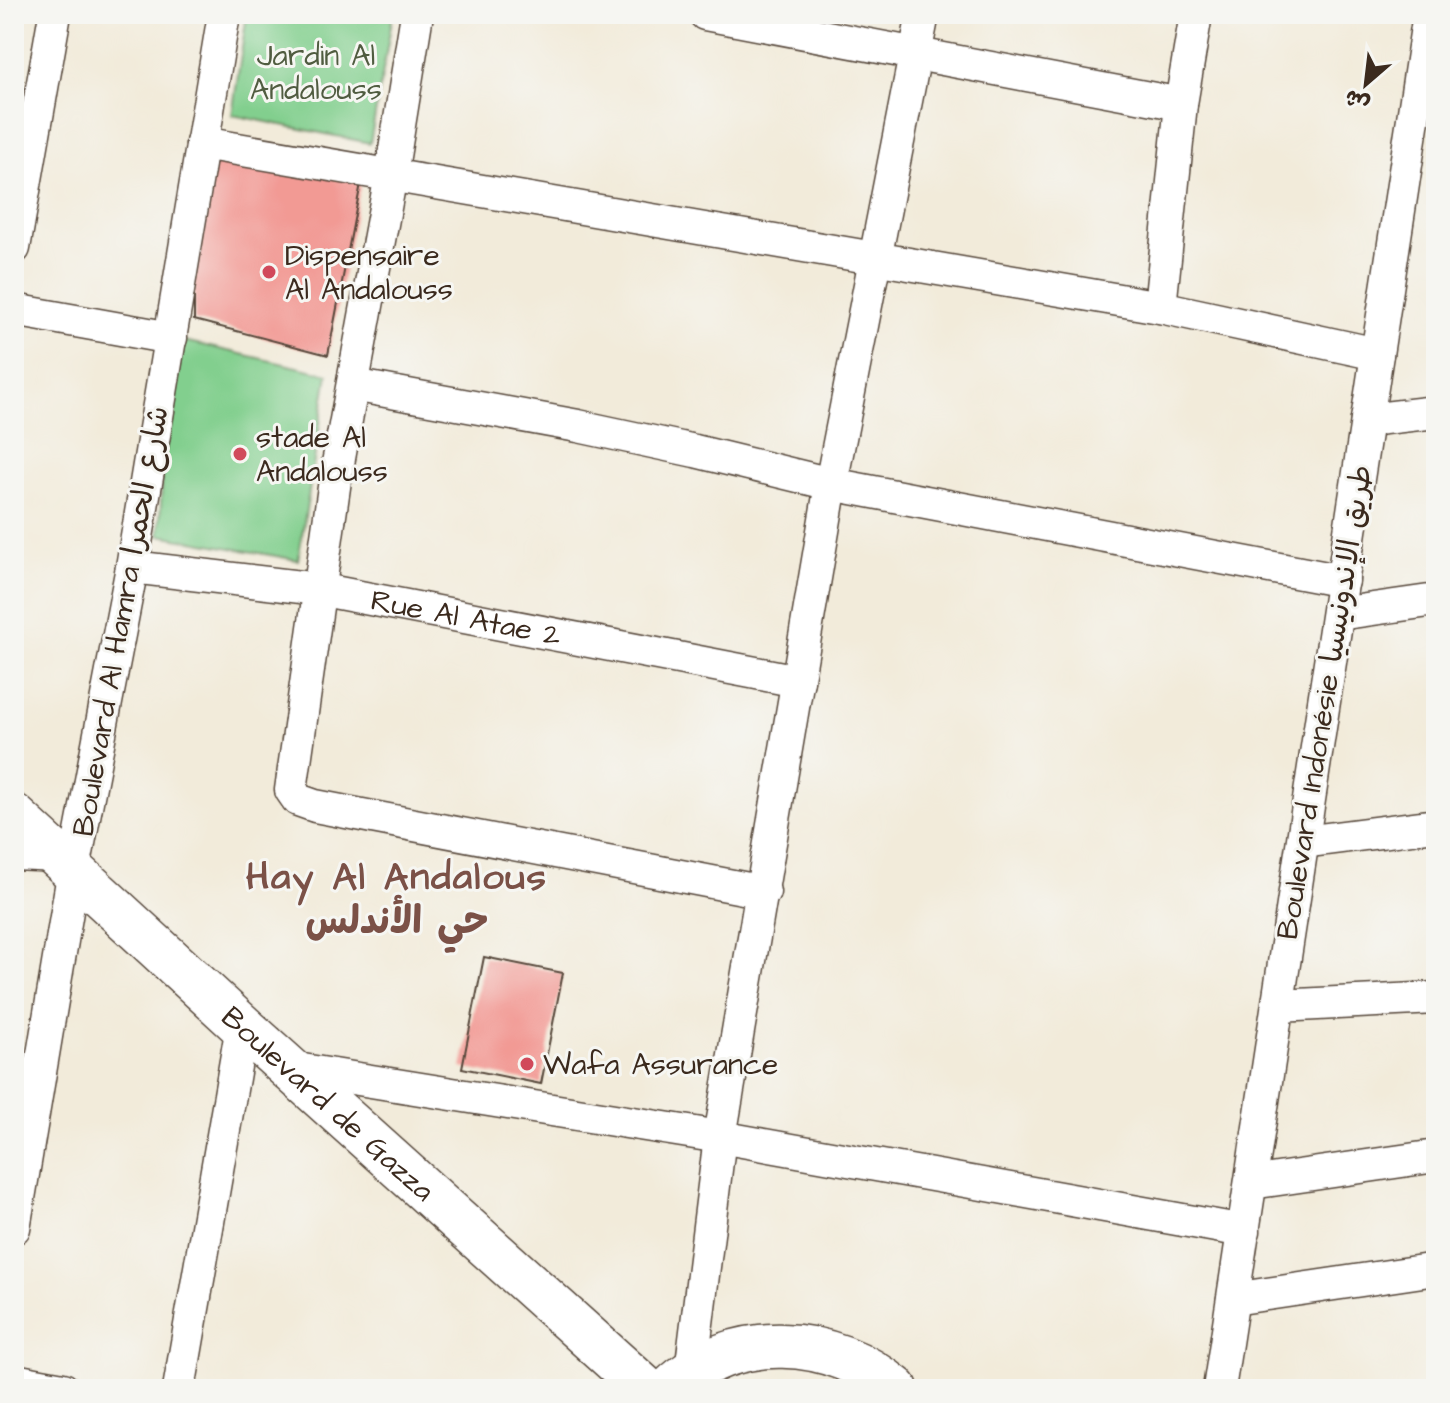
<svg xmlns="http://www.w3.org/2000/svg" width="1450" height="1403" font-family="'Architects Daughter','Playpen Sans Arabic',sans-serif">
<rect width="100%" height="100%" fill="#f6f6f2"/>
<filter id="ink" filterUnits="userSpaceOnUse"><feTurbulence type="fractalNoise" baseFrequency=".0125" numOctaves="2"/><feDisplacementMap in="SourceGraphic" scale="16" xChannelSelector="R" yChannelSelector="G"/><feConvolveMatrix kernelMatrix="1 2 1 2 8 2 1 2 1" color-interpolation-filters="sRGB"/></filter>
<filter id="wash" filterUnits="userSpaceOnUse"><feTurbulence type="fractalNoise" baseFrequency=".006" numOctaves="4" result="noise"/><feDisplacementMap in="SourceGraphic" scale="32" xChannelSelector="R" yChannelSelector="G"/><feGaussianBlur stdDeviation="1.8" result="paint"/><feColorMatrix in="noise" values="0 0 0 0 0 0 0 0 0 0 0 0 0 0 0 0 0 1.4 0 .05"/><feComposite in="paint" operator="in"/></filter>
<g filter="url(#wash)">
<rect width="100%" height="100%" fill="#f2ebda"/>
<g fill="#82cf8e" stroke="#5e7c56" stroke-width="2">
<path d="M247 14H393L370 143 232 115Z"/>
<path d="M171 338 328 374 298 560 159 535Z"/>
</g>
<g id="blocks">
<g fill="#f29a94">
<path d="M209 151 362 178 328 355 194 320V253Z"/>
<path d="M484 957 563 973 541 1084 462 1068Z"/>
</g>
</g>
</g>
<g filter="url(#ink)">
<use href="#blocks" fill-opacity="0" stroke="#56473a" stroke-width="2"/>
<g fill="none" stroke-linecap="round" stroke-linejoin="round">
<g stroke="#56473a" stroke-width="35">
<g id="street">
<path d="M417 14 391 175 335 480 291 790 298 800 315 806 764 892"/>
<path d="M705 14 1181 104"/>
<path d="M202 143 1160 307 1377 354"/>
<path d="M14 248 55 14"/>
<path d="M1160 307 1181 104 1196 14"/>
<path d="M14 310 171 338"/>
<path d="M353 385 578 426 695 451 831 484 1343 581"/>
<path d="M1367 420 1436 412"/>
<path id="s1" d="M132 567 318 589 798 681"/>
<path d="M1338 614 1436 600"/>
<path d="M1303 842 1436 825"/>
<path d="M14 854 59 856"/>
<path d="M1278 1006 1436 998"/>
<path d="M290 1068 720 1137 1244 1231"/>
<path d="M1251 1183 1436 1156"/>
<path d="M14 1228 74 869 132 567 224 14"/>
<path d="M1233 1299 1436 1269"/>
<path d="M691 1372 720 1137 831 484 923 14"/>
<path d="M14 1380 63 1389"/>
<path d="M179 1389 242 1026"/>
<path d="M1219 1389 1429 14"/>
</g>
</g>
<g stroke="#56473a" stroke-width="47">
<g id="secondary">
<path id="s2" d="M14 816 242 1026 646 1389"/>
<path d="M670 1389C733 1328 832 1335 896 1389"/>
</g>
</g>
<use href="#street" stroke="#fff" stroke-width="32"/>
<use href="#secondary" stroke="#fff" stroke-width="44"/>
</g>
</g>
<g fill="#d1495b" stroke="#f6f6f2" stroke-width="3">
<circle cx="269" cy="272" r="8"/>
<circle cx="240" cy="454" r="8"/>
<circle cx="527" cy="1064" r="8"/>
</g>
<g text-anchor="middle" stroke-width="6" stroke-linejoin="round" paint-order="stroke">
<g font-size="30" fill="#505c40" stroke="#f6f6f2">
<text x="316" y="65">Jardin Al<tspan x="316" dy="34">Andalouss</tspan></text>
</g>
<g font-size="30" fill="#3b2a1e" stroke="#f6f6f2" text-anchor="start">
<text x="285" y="265">Dispensaire<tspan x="285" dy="34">Al Andalouss</tspan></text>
<text x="256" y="447">stade Al<tspan x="256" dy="34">Andalouss</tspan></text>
<text x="543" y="1074">Wafa Assurance</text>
</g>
<g font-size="30" fill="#3b2a1e" stroke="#f6f6f2">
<text dy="10" stroke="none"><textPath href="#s1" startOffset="338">Rue Al Atae 2</textPath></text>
<text transform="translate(120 621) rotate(-80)" y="10">Boulevard Al Hamra شارع الحمرا</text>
<text transform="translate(1324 702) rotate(-81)" y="10">Boulevard Indonésie طريق الإندونيسيا</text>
<text dy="10" stroke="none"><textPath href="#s2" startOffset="426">Boulevard de Gazza</textPath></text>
</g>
<g font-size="38" font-weight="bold" letter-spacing="2" fill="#7b5147" stroke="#f6f6f2">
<text x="397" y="889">Hay Al Andalous<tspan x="397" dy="44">حي الأندلس</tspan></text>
</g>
</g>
<rect width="1450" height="1403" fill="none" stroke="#f6f6f2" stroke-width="48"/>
<g transform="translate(1366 84) rotate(208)" stroke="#f6f6f2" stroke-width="6" paint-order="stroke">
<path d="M0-6L14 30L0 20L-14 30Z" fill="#3b2a1e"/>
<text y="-12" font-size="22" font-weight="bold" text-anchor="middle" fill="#3b2a1e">ش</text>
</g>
</svg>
